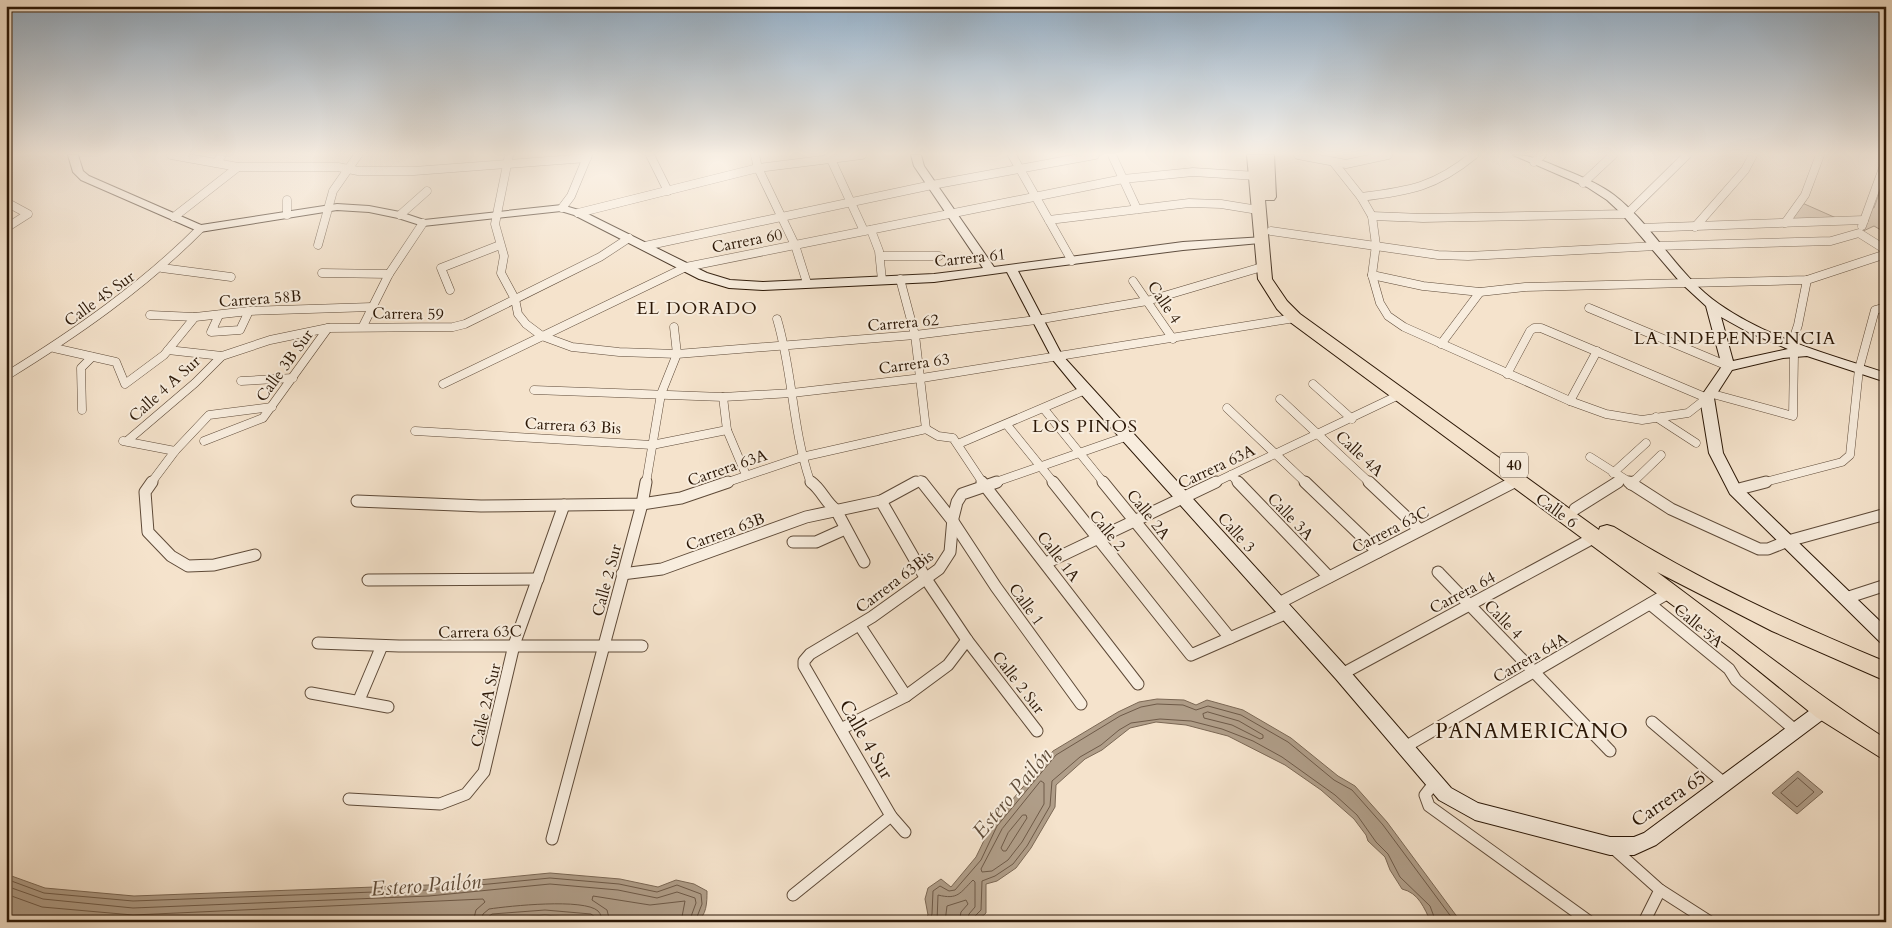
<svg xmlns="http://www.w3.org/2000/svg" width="1892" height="928" font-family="Cardo,serif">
<rect width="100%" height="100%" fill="#f5e3cc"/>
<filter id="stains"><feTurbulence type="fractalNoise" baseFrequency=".004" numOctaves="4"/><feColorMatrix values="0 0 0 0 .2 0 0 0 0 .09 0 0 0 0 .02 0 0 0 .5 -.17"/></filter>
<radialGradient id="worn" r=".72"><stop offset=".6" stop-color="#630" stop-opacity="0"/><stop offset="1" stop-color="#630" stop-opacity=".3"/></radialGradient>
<g fill="#d3c0aa" stroke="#7f6c58">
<path d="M1886 174V233L1874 226 1859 233 1869 207 1874 208Z"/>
<path d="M1800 202 1843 221 1785 223Z"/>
</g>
<g fill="#b09e89" stroke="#7b6855">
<path d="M1157 699 1184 700 1196 705 1207 700 1243 710 1291 738 1338 776 1355 786 1387 822 1461 922H1431C1424 908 1419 893 1402 889L1390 870 1385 857 1368 841 1366 835 1354 819 1321 790 1285 765 1228 736 1186 725 1156 722 1130 728 1102 750 1085 759 1056 785 1055 807 1031 848 1016 868 997 881 986 884V913L976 922H923L928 915 925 899 928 888 941 879 951 887 976 857 992 824 1053 751 1118 712 1139 702Z"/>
<path d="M1798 771 1823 792 1797 814 1772 793Z"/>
<path d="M550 873 620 879 658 887 676 880 694 884 707 891C707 902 707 916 696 922H593L590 919 545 915 460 922H6V874L45 888 134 896 428 885Z"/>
</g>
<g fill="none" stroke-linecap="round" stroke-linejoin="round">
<g stroke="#6e5a48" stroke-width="1">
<path d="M1208 712 1239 721 1263 735V738L1260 739 1232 725 1204 718 1203 714Z"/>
<path d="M1798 778 1814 792 1797 807 1781 793Z"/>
<path d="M1041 781 1044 783V804L1022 842 1008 860 992 871 982 872 981 869 1002 829Z"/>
<path d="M1023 815H1026L1027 818 1006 851H1003L1001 848 1008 833Z"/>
<path d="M6 879 44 893 133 901 428 890 550 878 619 884 657 892 677 885 701 894 702 904 695 922"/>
<path d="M6 886 43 899 133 908 429 896 550 884 618 890 657 898 677 892 695 898 696 903 689 922"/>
<path d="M6 894 42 907 133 915 483 899 485 902 476 910 473 922"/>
<path d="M481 922 483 914 489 909C509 906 584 898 598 911 601 914 602 918 602 922"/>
<path d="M487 922 488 917 492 914 545 910 591 914 595 917 596 922"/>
<path d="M610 922 607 910 592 900 593 896 650 905 685 901 681 922"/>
<path d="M929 922 932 914 933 891 940 886 949 891 955 890 981 860 997 826 1056 755 1120 716 1141 707 1157 704 1183 705 1196 710 1208 706 1241 715 1288 742 1334 780 1352 790 1383 825 1455 922"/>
<path d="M937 922 938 895C958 900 960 893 973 880L975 882V907L969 914 967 922"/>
<path d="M945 922 947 906 966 900 968 904 961 912 959 922"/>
<path d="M973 922 974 917 981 910 982 881 995 876 1013 864 1027 846 1050 806 1052 781 1080 757 1101 745 1119 730 1131 723 1160 719 1191 721 1222 729 1253 741 1282 757 1335 795 1357 815 1376 842 1388 854 1400 877 1430 906 1436 922"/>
</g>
<g stroke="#5e4a38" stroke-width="9">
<g id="street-far1">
<path d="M171 155 238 167H338L358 171H414L587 158"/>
<path d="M509 155 495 224 504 256 501 273 515 299 518 314 526 324 542 336 572 347 619 352 677 354 915 335 1036 320 1147 301 1262 267"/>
<path d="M650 155 668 191"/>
<path d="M755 155 758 168 795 245 807 283"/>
<path d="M829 155 864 231"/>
<path d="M1012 155 1072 261"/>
<path d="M1112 155 1137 209"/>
<path d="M1298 155 1346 164 1388 155"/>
<path d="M1534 162 1542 155"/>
<path d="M216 163 222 155"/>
<path d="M1334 163 1361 197 1372 216 1376 245 1372 275 1380 303 1388 316 1404 327 1570 401 1606 414 1642 420 1688 413 1707 398"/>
<path d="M1583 183 1613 155"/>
<path d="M1361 197C1410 191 1435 187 1474 155"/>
<path d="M287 200V215"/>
<path d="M6 202 28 214 6 228"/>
<path d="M562 208 571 196 588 155"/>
<path d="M578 213 758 168 862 155"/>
<path d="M400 215 427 191"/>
<path d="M1372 216 1423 218 1627 214 1687 155"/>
<path d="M174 217 238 167"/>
<path d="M1049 220 1189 203 1221 204 1258 210"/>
<path d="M1785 223 1805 195 1820 155"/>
<path d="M1862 226 1886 160"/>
<path d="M1695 227 1745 170 1753 155"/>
<path d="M1640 228 1864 220"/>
<path d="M871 230 879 251 882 280"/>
<path d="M1271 231 1438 255 1468 256 1656 246 1831 241 1859 233 1886 250"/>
<path d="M318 245 333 191 358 155"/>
<path d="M645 246 932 185 1095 155"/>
<path d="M880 256H939"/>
<path d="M162 268 231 277"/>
<path d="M322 273 389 274"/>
<path d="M1372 275 1423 286 1480 292 1525 287 1807 280 1886 254"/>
<path d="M900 279 915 335 926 429"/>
<path d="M1133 281 1173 339"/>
<path d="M450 290 441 268 500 245"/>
<path d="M1589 308 1728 366"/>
<path d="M150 315 195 317 249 311 372 307"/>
<path d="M219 315 211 332 240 330 249 311"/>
<path d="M777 319C793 372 792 428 810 481L813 483"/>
<path d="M363 326 389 274 423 223"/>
<path d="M1441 344 1480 292"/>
<path d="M1791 346 1798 325 1807 280"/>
<path d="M54 348 116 362 125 384 164 355 195 317"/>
<path d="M168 350 222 356 270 340 328 328 453 327 465 324 600 257 629 238"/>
<path d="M1507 374 1530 331 1534 328H1541L1707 398"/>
<path d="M6 376C76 333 142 287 200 229"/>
<path d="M241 381 293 378"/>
<path d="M443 384 686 267 1123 179 1193 172 1257 176"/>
<path d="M1313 384 1352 419"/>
<path d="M534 390 723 397 792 393 922 378 1295 318"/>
<path d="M1709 393 1793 416 1794 354"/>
<path d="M723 397 727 430 746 475"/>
<path d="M1280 399 1370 483"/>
<path d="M1570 401 1597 351"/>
<path d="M1227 408 1306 483"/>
<path d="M1044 409 1104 483"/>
<path d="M82 410 81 368 92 357"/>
<path d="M1656 417 1696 443"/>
<path d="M1007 425 1054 483"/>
<path d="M415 431 652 445 727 430"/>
<path d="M123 441 175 451"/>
<path d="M127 441 195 383 222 356"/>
<path d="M204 441 263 418 328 328"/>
<path d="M958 444 1085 390"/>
<path d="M1590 457 1631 483"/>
<path d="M1613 473 1646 443"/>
<path d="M1231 475 1239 483"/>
<path d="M151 483 175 451 209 415 272 407"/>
<path d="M646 483 661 394 677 354 674 327"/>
<path d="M725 483 802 457 926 429 938 436 953 438 983 483"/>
<path d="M914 483 920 480 923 483"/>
<path d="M993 483 1128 436"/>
<path d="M1214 483 1399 395"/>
<path d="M1512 483 1516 481"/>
<path d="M1616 483 1623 479"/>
<path d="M1632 483 1661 455"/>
<path d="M1761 483 1842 462 1850 455 1859 369 1875 310 1886 307"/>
</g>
</g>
<g stroke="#5e4a38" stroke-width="13">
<g id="street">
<path d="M152 482 145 492 148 532 171 556 188 566 214 565 255 555"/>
<path d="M811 482C822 490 825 502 836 510"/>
<path d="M922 482 952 520 996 587 1081 704"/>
<path d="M982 482 1138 684"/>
<path d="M1053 482 1191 655 1287 613"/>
<path d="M1103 482 1230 638"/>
<path d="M1238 482 1329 577"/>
<path d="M1305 482 1378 552"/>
<path d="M1369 482 1420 530"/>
<path d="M1629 482 1671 509 1759 549H1768L1788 541 1886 514"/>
<path d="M1631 484 1633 482"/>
<path d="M1735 490 1766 482"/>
<path d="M357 501 481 506 642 504 681 498 728 482"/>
<path d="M881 501 926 579 967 640 1037 731"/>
<path d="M1575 509 1618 482"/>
<path d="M836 510 864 562"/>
<path d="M793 542H816L845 529"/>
<path d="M1046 563 1216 482"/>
<path d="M1438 572 1610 751"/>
<path d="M622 574 662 569 806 517 881 501 916 482"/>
<path d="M368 580 538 579"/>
<path d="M1846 598 1886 585"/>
<path d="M1279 603 1514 482"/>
<path d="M1650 604 1729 669 1736 680 1795 730"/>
<path d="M860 626 906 696"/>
<path d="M318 643 399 646H642"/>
<path d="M1342 674 1595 537"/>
<path d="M311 693 388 707"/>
<path d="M359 700 381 648"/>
<path d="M1652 722 1725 784"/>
<path d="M841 729 906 696 948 665 967 640"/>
<path d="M1405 747 1670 592"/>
<path d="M1435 782 1425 795 1429 806 1590 922"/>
<path d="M349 799 440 804 466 794 484 772 514 645 564 505"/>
<path d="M905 832 891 816 804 666V661L810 654 872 617 939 569 950 552 953 518 957 502 962 494 997 482"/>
<path d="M552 839 642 504 646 482"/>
<path d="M1613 848 1660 890 1710 922"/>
<path d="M793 895 891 816"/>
<path d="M1644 922 1660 890"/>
</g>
</g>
<g stroke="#2b1706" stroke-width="2">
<g id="secondary">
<path d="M68 155H78L83 171 89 176 201 225 337 204 369 206 400 212 424 220 562 205 582 211 707 273 730 280 763 282 934 274 983 268 914 166 911 155H921L924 166 994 267 1183 242 1264 237V241L1260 243 1183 250 1018 271 1062 355 1348 669 1451 788 1478 803 1610 837H1634L1644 833 1817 705 1823 702 1829 705 1831 710 1829 715 1656 845 1634 855H1610L1475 820 1439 800 1336 679 1080 393 1053 360 1007 272 934 282 763 290 729 288 699 279 574 215 561 211 423 226 398 218 369 212 337 210 200 232 81 180 73 172Z"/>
<path d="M1513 155C1530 155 1544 161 1560 168 1578 175 1598 183 1614 195 1654 226 1677 275 1719 304 1769 339 1828 354 1886 373V382L1807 356 1783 358 1732 370 1714 398 1723 453 1740 486 1886 627V644L1880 642 1730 494 1709 453 1700 398 1722 366 1706 306 1681 283 1621 213 1607 200 1587 187ZM1721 317 1748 332 1788 349 1733 361Z"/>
</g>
</g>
<g stroke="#2b1706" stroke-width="2">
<path id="highway" d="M1247 155H1274L1276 197 1274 200H1265L1272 279 1287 301 1300 314 1599 530 1600 527 1607 525 1614 527C1700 581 1792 623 1886 662V681L1772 631 1657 572C1733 628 1806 688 1886 739V761L1816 717 1732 649 1290 322 1277 309 1258 279Z"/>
</g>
<use href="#street-far1" stroke="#f8edde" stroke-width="8"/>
<use href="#street" stroke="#f8edde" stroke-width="11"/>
<use href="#secondary" fill="#f8edde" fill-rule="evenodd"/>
<use href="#highway" fill="#f5e3cc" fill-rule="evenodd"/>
</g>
<linearGradient id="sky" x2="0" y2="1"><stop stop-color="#91abc2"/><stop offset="0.54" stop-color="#faf2e8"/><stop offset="1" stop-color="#faf2e8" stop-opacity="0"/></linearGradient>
<rect width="1892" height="285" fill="url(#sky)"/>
<g text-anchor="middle" stroke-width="4" stroke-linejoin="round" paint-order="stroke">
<rect fill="#f8edde" stroke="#685747" stroke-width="1" x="1500" y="452.5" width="28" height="25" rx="4"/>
<g font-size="15" font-weight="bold" fill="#2b1706">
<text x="1514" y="470">40</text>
</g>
<g font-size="16" fill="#2b1706" stroke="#f8edde">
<text transform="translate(747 240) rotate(-11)" y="6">Carrera 60</text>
<text transform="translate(970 257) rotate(-6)" y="6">Carrera 61</text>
<text transform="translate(99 298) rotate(-36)" y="6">Calle 4S Sur</text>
<text transform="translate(260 298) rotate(-4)" y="6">Carrera 58B</text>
<text transform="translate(1165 302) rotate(56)" y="6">Calle 4</text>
<text transform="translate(408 313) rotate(1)" y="6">Carrera 59</text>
<text transform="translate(903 322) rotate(-5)" y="6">Carrera 62</text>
<text transform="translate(914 363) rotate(-8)" y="6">Carrera 63</text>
<text transform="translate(284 365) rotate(-54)" y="6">Calle 3B Sur</text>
<text transform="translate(164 388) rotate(-42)" y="6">Calle 4 A Sur</text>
<text transform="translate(573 425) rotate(3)" y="6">Carrera 63 Bis</text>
<text transform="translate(1360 453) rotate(43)" y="6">Calle 4A</text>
<text transform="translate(1216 466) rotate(-25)" y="6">Carrera 63A</text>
<text transform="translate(727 467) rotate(-19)" y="6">Carrera 63A</text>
<text transform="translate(1557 510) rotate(36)" y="6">Calle 6</text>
<text transform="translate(1149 514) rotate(51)" y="6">Calle 2A</text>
<text transform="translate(1291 516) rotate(46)" y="6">Calle 3A</text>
<text transform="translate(1390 529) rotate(-27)" y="6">Carrera 63C</text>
<text transform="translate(1108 530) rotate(51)" y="6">Calle 2</text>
<text transform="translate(725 531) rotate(-20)" y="6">Carrera 63B</text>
<text transform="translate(1237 532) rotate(48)" y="6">Calle 3</text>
<text transform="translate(1059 556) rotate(52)" y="6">Calle 1A</text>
<text transform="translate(606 580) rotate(-75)" y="6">Calle 2 Sur</text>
<text transform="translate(894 581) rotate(-37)" y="6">Carrera 63Bis</text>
<text transform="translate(1462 592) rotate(-28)" y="6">Carrera 64</text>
<text transform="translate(1027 604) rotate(54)" y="6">Calle 1</text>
<text transform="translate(1504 619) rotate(46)" y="6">Calle 4</text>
<text transform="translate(1699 625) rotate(40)" y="6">Calle 5A</text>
<text transform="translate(480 631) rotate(-1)" y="6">Carrera 63C</text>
<text transform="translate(1530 657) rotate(-30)" y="6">Carrera 64A</text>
<text transform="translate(1019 682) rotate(52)" y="6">Calle 2 Sur</text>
<text transform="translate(485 705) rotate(-77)" y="6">Calle 2A Sur</text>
</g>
<g font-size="18" letter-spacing="1" fill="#2b1706" stroke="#f8edde">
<text x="697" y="314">EL DORADO</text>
<text x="1735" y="344">LA INDEPENDENCIA</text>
<text x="1085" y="432">LOS PINOS</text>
</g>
<g font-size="19" fill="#2b1706" stroke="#f8edde">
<text transform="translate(867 739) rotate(60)" y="7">Calle 4 Sur</text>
<text transform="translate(1668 798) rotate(-34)" y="7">Carrera 65</text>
</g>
<g font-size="21" letter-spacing="1" fill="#2b1706" stroke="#f8edde">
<text x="1532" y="738">PANAMERICANO</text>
</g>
<g font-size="21" font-style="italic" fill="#604d3a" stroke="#f8edde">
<text transform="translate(1012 793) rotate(-50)" y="7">Estero Pailón</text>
<text transform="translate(426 885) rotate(-4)" y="7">Estero Pailón</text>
</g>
</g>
<rect width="1892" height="928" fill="none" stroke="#f5e3cc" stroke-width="25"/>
<rect x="8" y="8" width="1877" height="913" fill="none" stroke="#2b1706" stroke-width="2.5"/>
<rect x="12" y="12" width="1867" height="903" fill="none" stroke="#2b1706"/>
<rect width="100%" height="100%" filter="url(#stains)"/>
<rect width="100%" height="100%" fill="url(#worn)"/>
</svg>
